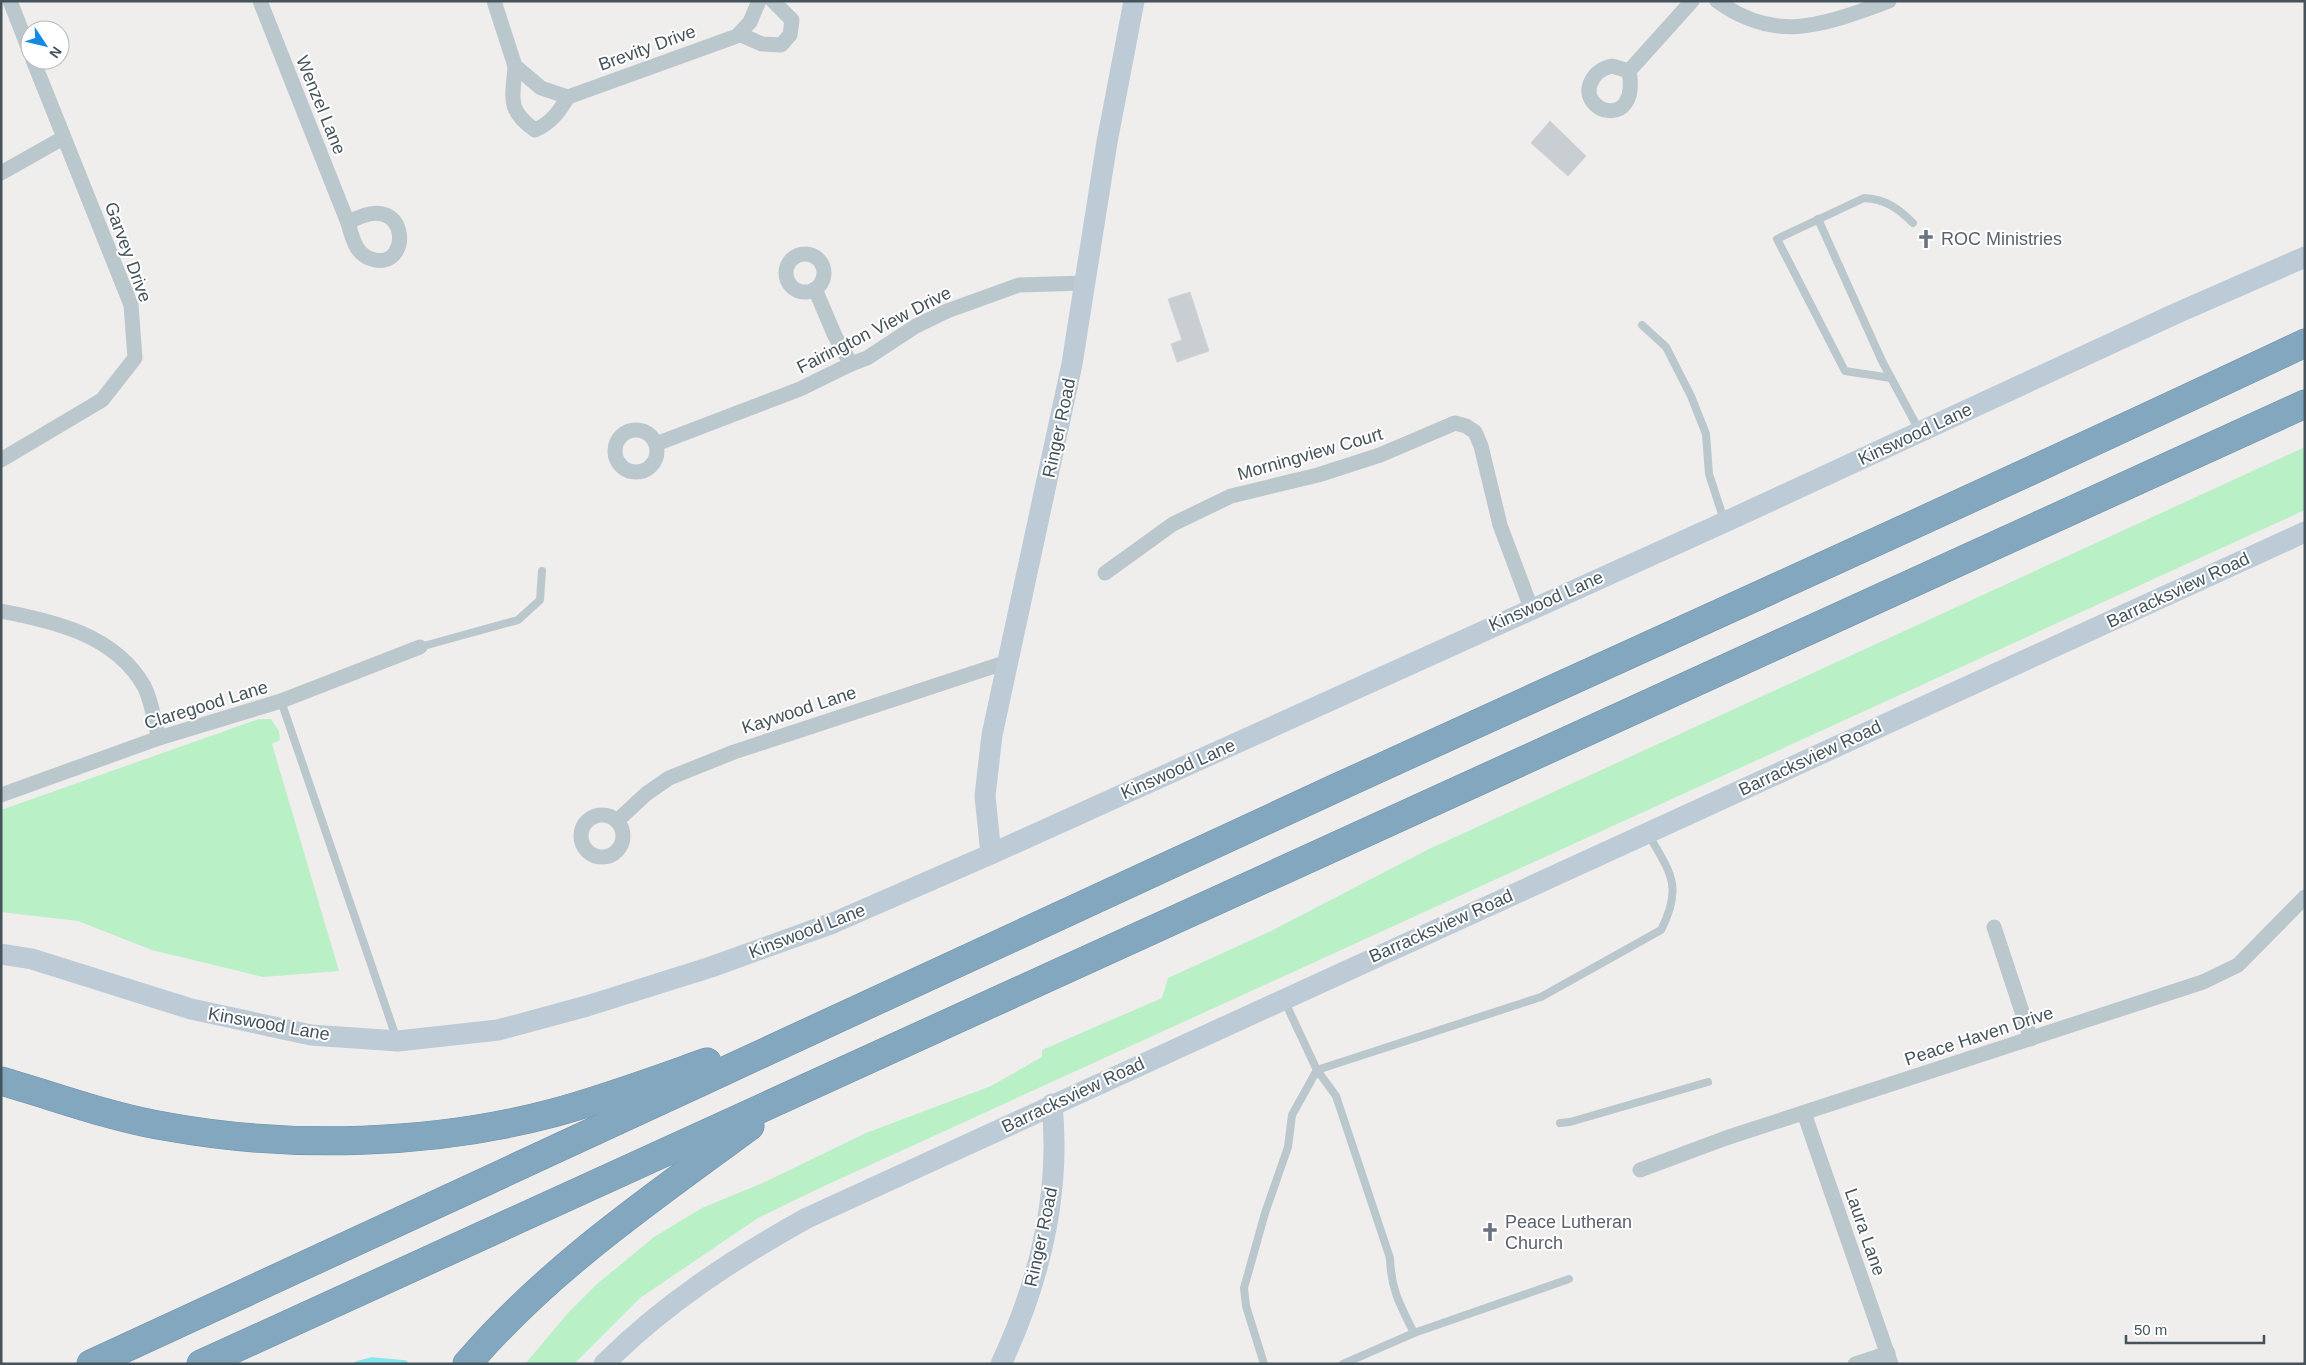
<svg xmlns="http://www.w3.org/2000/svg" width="2306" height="1365" font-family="Helvetica,sans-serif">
<rect width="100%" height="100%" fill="#f0eded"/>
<g fill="#b9f0c6">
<path d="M2305 447V510L824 1186 758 1218 640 1298 574 1364H525L568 1313 597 1284 654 1237 702 1208 765 1182 866 1133 991 1086 1042 1057V1050L1162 998 1168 978 1271 931 1427 850Z"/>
<path d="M259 719H271L279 731 280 740 272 744 339 971 263 977 152 950 78 921 1 912V810Z"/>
</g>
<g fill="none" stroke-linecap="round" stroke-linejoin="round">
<path stroke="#84e6ee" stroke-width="5.5" d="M357 1364 372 1360 405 1363"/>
</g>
<g fill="#c9ced2" stroke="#d0d4d9">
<path d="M1550 121 1586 156 1568 176 1531 143Z"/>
<path d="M1190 292 1209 351 1177 362 1171 344 1182 340 1168 299Z"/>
</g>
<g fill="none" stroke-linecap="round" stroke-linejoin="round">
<g stroke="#6e92a9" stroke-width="29">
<g id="highway">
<path d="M1 1081C57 1097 112 1118 169 1127 291 1149 433 1145 553 1113 605 1099 656 1080 707 1062"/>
<path d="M91 1364C506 1173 921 979 1336 788 1659 640 1984 495 2305 343"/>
<path d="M201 1364 2305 404"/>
<path d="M467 1364C548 1269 651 1199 750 1126"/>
</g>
</g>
<g stroke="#bac7cd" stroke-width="8">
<path d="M1818 219 1882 361 1919 430"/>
<path d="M1642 325 1666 347 1691 396 1706 434 1709 474 1724 520"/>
<path d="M1891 378 1845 371 1777 239 1864 198C1885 199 1898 208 1913 223"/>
<path d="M420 647 518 620 540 600 542 571"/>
<path d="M281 701 397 1040"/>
<path d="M1284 1000 1317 1070 1336 1096 1390 1258C1391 1290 1400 1305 1414 1333"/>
<path d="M1560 1123 1570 1122 1708 1082"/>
<path d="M1264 1364 1246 1306 1244 1288 1265 1213 1288 1147 1292 1115 1317 1070 1541 997 1661 930C1683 887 1671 873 1648 834"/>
<path d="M1343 1364 1414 1333 1569 1279"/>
</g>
<g stroke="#bac7cd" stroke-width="15">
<path d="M10 1 30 52"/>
<path d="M260 1 348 223C353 240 356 256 375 260 413 268 409 186 348 223"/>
<path d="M494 1 515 66 541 88 568 97 737 36 750 22 759 1"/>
<path d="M1717 1C1778 45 1825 24 1889 1"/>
<path d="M739 34 762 44 781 45 790 35 792 20 773 1"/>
<path d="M515 66C513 98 506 110 535 130 551 123 559 112 568 97"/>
<path d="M1612 66 1629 71C1640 132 1577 112 1591 82 1595 73 1603 68 1612 66Z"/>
<path d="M1629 71 1692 1"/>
<path d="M1 173 63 138"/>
<circle cx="805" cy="273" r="19"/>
<path d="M815 289 835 336 851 364"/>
<circle cx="636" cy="451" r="21"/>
<path d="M656 444 800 389 851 364 867 358 916 326 947 311 1019 285 1085 283"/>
<path d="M1 460 102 400 135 358 131 305 33 60"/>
<path d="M1105 573 1173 524 1231 496 1318 475 1380 455 1455 423 1466 426 1475 432 1481 446 1500 525 1531 608"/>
<path d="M1 611C54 621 115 635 144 686 152 701 154 722 159 738"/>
<path d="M1 795 159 738 281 701 420 647"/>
<circle cx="602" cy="836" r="21"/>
<path d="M617 821 646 794 669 778 734 752 1007 662"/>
<path d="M1994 927 2031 1039"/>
<path d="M1804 1113 1891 1364"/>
<path d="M1640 1170 1726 1138 2203 982 2238 965 2305 897"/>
<path d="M1855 1364 1888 1353"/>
</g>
<g stroke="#bccbd5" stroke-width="21">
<path d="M991 854 985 796 992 735 1072 364 1107 142 1134 1"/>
<path d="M1 954 32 959 191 1009 311 1035 398 1041 498 1030 587 1006 711 967 833 923 991 854 1725 522 2177 313 2305 257"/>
<path d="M604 1364C664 1304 733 1259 807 1218L2305 532"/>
<path d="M1001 1364C1039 1283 1061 1194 1052 1104"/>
</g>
<use href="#highway" stroke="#82a7be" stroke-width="28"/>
</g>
<defs>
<g id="church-bare" transform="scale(1.5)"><path d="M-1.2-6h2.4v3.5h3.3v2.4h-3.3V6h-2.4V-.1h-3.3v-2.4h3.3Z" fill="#6b7280" stroke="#fff" stroke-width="2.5" paint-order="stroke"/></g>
</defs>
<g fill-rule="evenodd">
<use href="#church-bare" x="1926" y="239"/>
<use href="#church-bare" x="1490" y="1232"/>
</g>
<g text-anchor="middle" stroke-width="4" stroke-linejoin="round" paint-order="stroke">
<g font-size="18" fill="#45535b" stroke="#fff">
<text transform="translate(647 48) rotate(-20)" y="6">Brevity Drive</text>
<text transform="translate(321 105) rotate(68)" y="6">Wenzel Lane</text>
<text transform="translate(128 252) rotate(70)" y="6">Garvey Drive</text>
<text transform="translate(874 330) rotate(-27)" y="6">Fairington View Drive</text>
<text transform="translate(1059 428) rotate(-78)" y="6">Ringer Road</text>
<text transform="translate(1915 434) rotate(-25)" y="6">Kinswood Lane</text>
<text transform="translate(1310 454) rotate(-16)" y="6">Morningview Court</text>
<text transform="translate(2178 590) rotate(-25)" y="6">Barracksview Road</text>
<text transform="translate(1546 601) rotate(-24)" y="6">Kinswood Lane</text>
<text transform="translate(206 705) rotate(-17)" y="6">Claregood Lane</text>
<text transform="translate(799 710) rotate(-18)" y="6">Kaywood Lane</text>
<text transform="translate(1810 758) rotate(-25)" y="6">Barracksview Road</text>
<text transform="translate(1178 769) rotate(-24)" y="6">Kinswood Lane</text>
<text transform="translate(1441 926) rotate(-24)" y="6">Barracksview Road</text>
<text transform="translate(807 931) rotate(-21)" y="6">Kinswood Lane</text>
<text transform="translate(269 1024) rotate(10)" y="6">Kinswood Lane</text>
<text transform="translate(1979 1036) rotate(-18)" y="6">Peace Haven Drive</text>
<text transform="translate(1073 1095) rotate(-25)" y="6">Barracksview Road</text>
<text transform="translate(1865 1232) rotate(71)" y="6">Laura Lane</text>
<text transform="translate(1041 1237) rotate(-78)" y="6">Ringer Road</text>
</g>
<g font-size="18" fill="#5b616d" stroke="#fff" text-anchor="start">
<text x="1941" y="245">ROC Ministries</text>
<text x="1505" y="1228">Peace Lutheran<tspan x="1505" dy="21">Church</tspan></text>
</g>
</g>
<rect width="2306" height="1365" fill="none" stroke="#45535b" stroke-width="5"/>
<g transform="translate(45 45) rotate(125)"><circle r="24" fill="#ffffff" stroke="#b5babd"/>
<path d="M0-4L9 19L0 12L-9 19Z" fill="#138ae3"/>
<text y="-8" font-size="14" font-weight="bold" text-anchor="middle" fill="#45535b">N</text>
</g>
<path d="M2126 1335v8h138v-8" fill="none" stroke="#45535b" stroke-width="2.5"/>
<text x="2134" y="1335" font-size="15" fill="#45535b" stroke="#ffffff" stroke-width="4" paint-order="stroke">50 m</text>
</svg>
